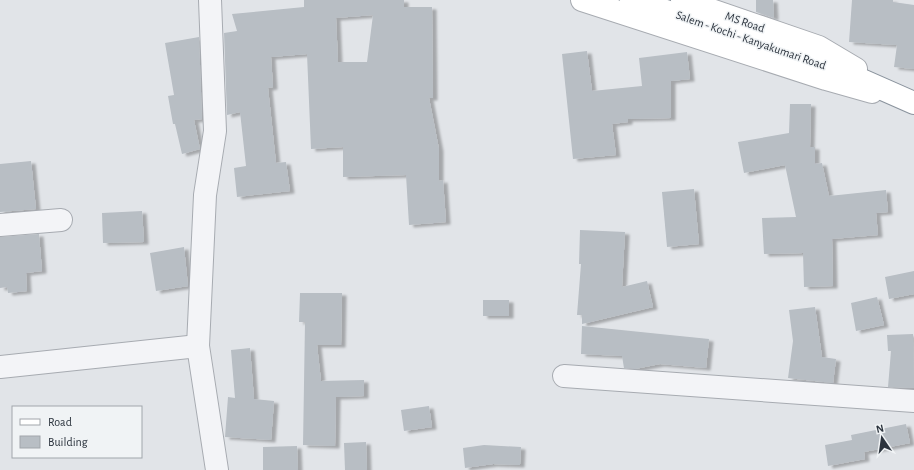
<svg xmlns="http://www.w3.org/2000/svg" width="914" height="470" font-family="'Alegreya Sans',sans-serif">
<defs>
<filter id="shadow"><feDropShadow dx="4.5" dy="2.5" stdDeviation="1" flood-color="#0004"/></filter>
</defs>
<rect width="100%" height="100%" fill="#e1e4e8"/>
<g fill="#b8bec4" fill-rule="evenodd" filter="url(#shadow)">
<path d="M304 0H404V7H432L433 98H429L439 149V181L443 180 446 222 409 225 406 175 343 177V147L311 149 307 54 271 57 273 87 268 88 276 163 286 162 290 191 237 197 234 168 246 166 240 112 227 115 224 33 237 31 232 14 304 7ZM373 15 367 62H338L336 18Z"/>
<path d="M756 0H773L774 18 756 12Z"/>
<path d="M852 0H893V2L914 5V69L894 67 897 45 849 42Z"/>
<path d="M199 37 202 119 194 120 200 149 182 154 175 124H173L168 96 174 95 165 43Z"/>
<path d="M587 51 592 91 642 86 639 58 687 52 690 79 671 81V118L628 119V122L612 124 616 155 573 159 562 54Z"/>
<path d="M790 104H811L810 147H815V164L822 163 829 196 886 190 888 212 876 213 878 235 832 239 833 286 804 287 803 253 764 254 762 218 796 217 785 165 744 173 738 142 789 133Z"/>
<path d="M31 161 36 209 0 212V164Z"/>
<path d="M694 189 699 244 667 247 662 192Z"/>
<path d="M142 211 144 242 103 243 102 213Z"/>
<path d="M580 230 625 232 622 287 647 281 653 307 582 324V315H577L581 264H579Z"/>
<path d="M39 234 42 271 26 273 27 291 8 293 7 287 0 288V237Z"/>
<path d="M184 247 188 286 156 291 150 253Z"/>
<path d="M914 271V294L889 299 885 277Z"/>
<path d="M300 293H342L341 345H317L321 381 364 380V396L336 397 335 446 303 445 305 322H299Z"/>
<path d="M877 297 884 325 856 331 851 303Z"/>
<rect x="483" y="300" width="26" height="16"/>
<path d="M815 307 822 357 836 359 833 383 788 378 793 341 789 310Z"/>
<path d="M582 326 709 339 706 368 660 364 635 369 624 368 622 356 581 354Z"/>
<path d="M913 334 914 388 888 387 891 351H888L887 335Z"/>
<path d="M250 348 254 399 274 401 271 440 225 437 228 397 235 398 231 350Z"/>
<path d="M429 406 432 427 404 431 401 410Z"/>
<path d="M906 424 910 443 864 452 865 459 828 466 825 445 852 440 851 435Z"/>
<path d="M366 442 367 470H345L344 443Z"/>
<path d="M484 445 521 447 520 465 493 464 465 468 463 448Z"/>
<path d="M297 446 298 470H263V447Z"/>
</g>
<g fill="none" stroke-linecap="round" stroke-linejoin="round">
<g stroke="#a7abb1" stroke-width="24">
<g id="street">
<path d="M210 0 215 131 205 195 198 346 217 470"/>
<path d="M0 225 61 220"/>
<path d="M0 367 198 346"/>
<path d="M564 376 914 401"/>
</g>
</g>
<g stroke="#a7abb1" stroke-width="24">
<g id="secondary">
<path d="M582 0 826 79 872 92"/>
<path d="M682 0 819 47 856 69"/>
</g>
</g>
<g stroke="#8a939d" stroke-width="24">
<path id="highway" d="M631 0 805 55 914 103"/>
</g>
<use href="#street" stroke="#f3f4f7" stroke-width="22"/>
<use href="#secondary" stroke="#fff" stroke-width="22"/>
<use href="#highway" stroke="#fff" stroke-width="22"/>
</g>
<g text-anchor="middle" stroke-width="3" stroke-linejoin="round" paint-order="stroke">
<g font-size="12" fill="#2b333d" stroke="#f0f3f5">
<text transform="translate(745 22) rotate(19)" y="4">MS Road</text>
<text transform="translate(751 40) rotate(19)" y="4">Salem - Kochi - Kanyakumari Road</text>
</g>
</g>
<rect x="12" y="406" width="130" height="52" fill="#f0f3f5" stroke="#a1a6ab"/>
<rect x="20" y="419" width="20" height="6" fill="#ffffff" stroke="#a1a6ab"/>
<text x="48" y="426" font-size="12" fill="#2b333d">Road</text>
<rect x="20" y="436" width="20" height="12" fill="#b8bec4" stroke="#a1a6ab"/>
<text x="48" y="446" font-size="12" fill="#2b333d">Building</text>
<g transform="translate(882 438) rotate(347)" stroke="#f0f3f5" stroke-width="3" paint-order="stroke">
<path d="M0-3L7 15L0 10L-7 15Z" fill="#2b333d"/>
<text y="-6" font-size="11" font-weight="bold" text-anchor="middle" fill="#2b333d">N</text>
</g>
</svg>
